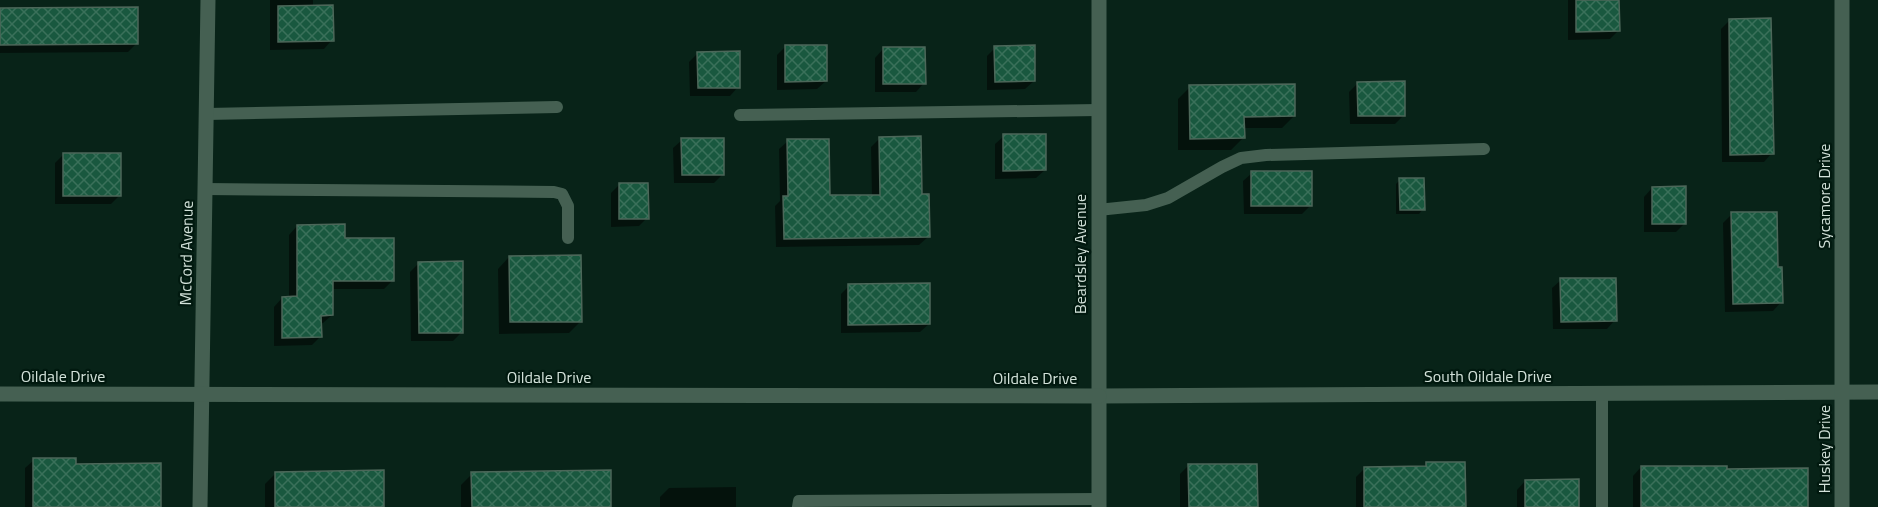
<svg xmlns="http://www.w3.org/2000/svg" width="1878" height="507" font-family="'Titillium Web',sans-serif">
<defs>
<pattern id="building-cross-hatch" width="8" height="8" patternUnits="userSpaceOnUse" patternTransform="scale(1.5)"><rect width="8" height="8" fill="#19583f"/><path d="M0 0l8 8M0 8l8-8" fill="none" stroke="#3a705a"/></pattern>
</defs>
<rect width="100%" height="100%" fill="#082318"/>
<g fill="#0007">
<path d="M270 0H313V7L332 40 324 49 270 50Z"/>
<path d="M1568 0H1618V31L1610 39 1568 40Z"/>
<path d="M0 10 137 43 128 52 0 53Z"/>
<path d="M1730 20 1772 153 1764 162H1722L1721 29Z"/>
<path d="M785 47 826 81 817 89 777 90V55Z"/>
<path d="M995 48 1034 81 1025 89 987 90V56Z"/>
<path d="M883 49 924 83 916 92H875V58Z"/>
<path d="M698 53 738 87 730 96H690L689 62Z"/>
<path d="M1358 83 1404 115 1395 124H1350L1349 92Z"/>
<path d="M1190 87 1294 116 1282 128H1243V138L1231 150H1178V99Z"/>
<path d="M1004 136 1045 170 1036 178 995 179V144Z"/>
<path d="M880 138 920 196 928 237 919 245 776 247 775 206 780 201 779 149 788 141 829 197 872 196 871 147Z"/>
<path d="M682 140 723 174 714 183H674L673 148Z"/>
<path d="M63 155 120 195 111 204H55V163Z"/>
<path d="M1252 173 1311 205 1302 214H1244L1243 181Z"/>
<path d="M1400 180 1423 209 1419 214H1396V184Z"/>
<path d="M620 184 647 218 639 226 611 227V193Z"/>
<path d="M1652 188 1684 224 1676 232H1644V197Z"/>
<path d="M1732 214 1777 268 1781 302 1773 311 1725 312 1723 223Z"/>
<path d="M297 226 343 239 393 280 384 289H331L332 315 323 323 320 324V337L312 345 274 346V307L282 298H289V235Z"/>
<path d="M509 257 581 321 569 333 499 334 498 269Z"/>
<path d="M419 263 462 332 453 341H411L410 272Z"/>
<path d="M1561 280 1615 320 1607 329H1553L1552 288Z"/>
<path d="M849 286 929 324 920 332 841 333V294Z"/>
<path d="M34 460 75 466 160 507H25V468Z"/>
<path d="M1427 463 1464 507H1356V477L1364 469 1423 468Z"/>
<path d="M1189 465 1256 507H1180V474Z"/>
<path d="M1641 467 1725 471 1807 507H1633V476Z"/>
<path d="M276 473 382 507H265V484Z"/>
<path d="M472 474 609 507H461V485Z"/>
<path d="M1525 481 1578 507H1517V490Z"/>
<path d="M736 487V507H660V497L669 488Z"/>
</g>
<g fill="url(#building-cross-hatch)" stroke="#4c6759" stroke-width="1.5">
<path d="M1576 0H1619L1620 31 1576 32Z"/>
<path d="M333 5 334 41 278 42V6Z"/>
<path d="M138 7V44L0 45V8Z"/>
<path d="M1771 18 1774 154 1730 155 1729 19Z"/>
<path d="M785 45H827V81L785 82Z"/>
<path d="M1035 45V81L995 82 994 46Z"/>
<path d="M883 47H925L926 84H883Z"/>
<path d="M740 51V88H698L697 52Z"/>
<path d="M1405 81V116H1358L1357 82Z"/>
<path d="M1295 84V116L1244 117 1245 138 1190 139 1189 85Z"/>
<path d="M1003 134H1046V170L1003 171Z"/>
<path d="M921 136 922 194H929L930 237 784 239 783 196H788L787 139H829L830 195H880L879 137Z"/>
<path d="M681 138H724V175H682Z"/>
<rect x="63" y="153" width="58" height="43"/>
<rect x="1251" y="171" width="61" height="35"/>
<path d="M1399 178H1424L1425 210H1400Z"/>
<path d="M619 183H648L649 219H619Z"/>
<path d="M1686 186V224H1652V187Z"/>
<path d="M1731 212H1777L1778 267H1782L1783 303 1733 304Z"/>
<path d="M345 224V238H394V281H333V315L321 316 322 337 282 338V297L297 296V225Z"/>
<path d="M581 255 582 322H510L509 256Z"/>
<path d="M463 261V333H419L418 262Z"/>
<path d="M1560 278H1616L1617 321 1561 322Z"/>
<path d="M930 283V324L848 325V284Z"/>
<path d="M33 458H76V464L161 463V507H33Z"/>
<path d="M1426 462H1465L1466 507H1364V467L1426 466Z"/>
<path d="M1188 464H1257L1258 507H1189Z"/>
<path d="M1641 466H1727V469L1808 468V507H1641Z"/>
<path d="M384 470V507H275V472Z"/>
<path d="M611 470V507H472L471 472Z"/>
<path d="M1579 479V507H1525V480Z"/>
</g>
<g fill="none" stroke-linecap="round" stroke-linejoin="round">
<g stroke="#456052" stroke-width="12">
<path d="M207 114 557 107"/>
<path d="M740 115 1098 110"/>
<path d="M205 189 554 192 562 194 568 206V238"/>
<path d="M1098 210 1146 205 1168 198 1222 167 1241 158 1266 155 1484 149"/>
<path d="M1602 393V507"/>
<path d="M798 507 799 501 1099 499"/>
</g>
<g stroke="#456052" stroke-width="15">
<path d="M1099 396 1878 392"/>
<path d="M200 507 208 0"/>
<path d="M1099 507V0"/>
<path d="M1842 507V0"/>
</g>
<path stroke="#456052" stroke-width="15" d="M0 394 1099 396"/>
</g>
<g text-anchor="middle" stroke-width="4.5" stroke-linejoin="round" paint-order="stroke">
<g font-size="16" fill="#d3e2da" stroke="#01190f">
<text transform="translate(1824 196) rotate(-90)" y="6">Sycamore Drive</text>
<text transform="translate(186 253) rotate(-89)" y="6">McCord Avenue</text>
<text transform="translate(1080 254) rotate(-90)" y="6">Beardsley Avenue</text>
<text x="63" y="382">Oildale Drive</text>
<text x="1488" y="382">South Oildale Drive</text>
<text x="549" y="383">Oildale Drive</text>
<text x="1035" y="384">Oildale Drive</text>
<text transform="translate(1824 449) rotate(-90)" y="6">Huskey Drive</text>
</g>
</g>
</svg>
